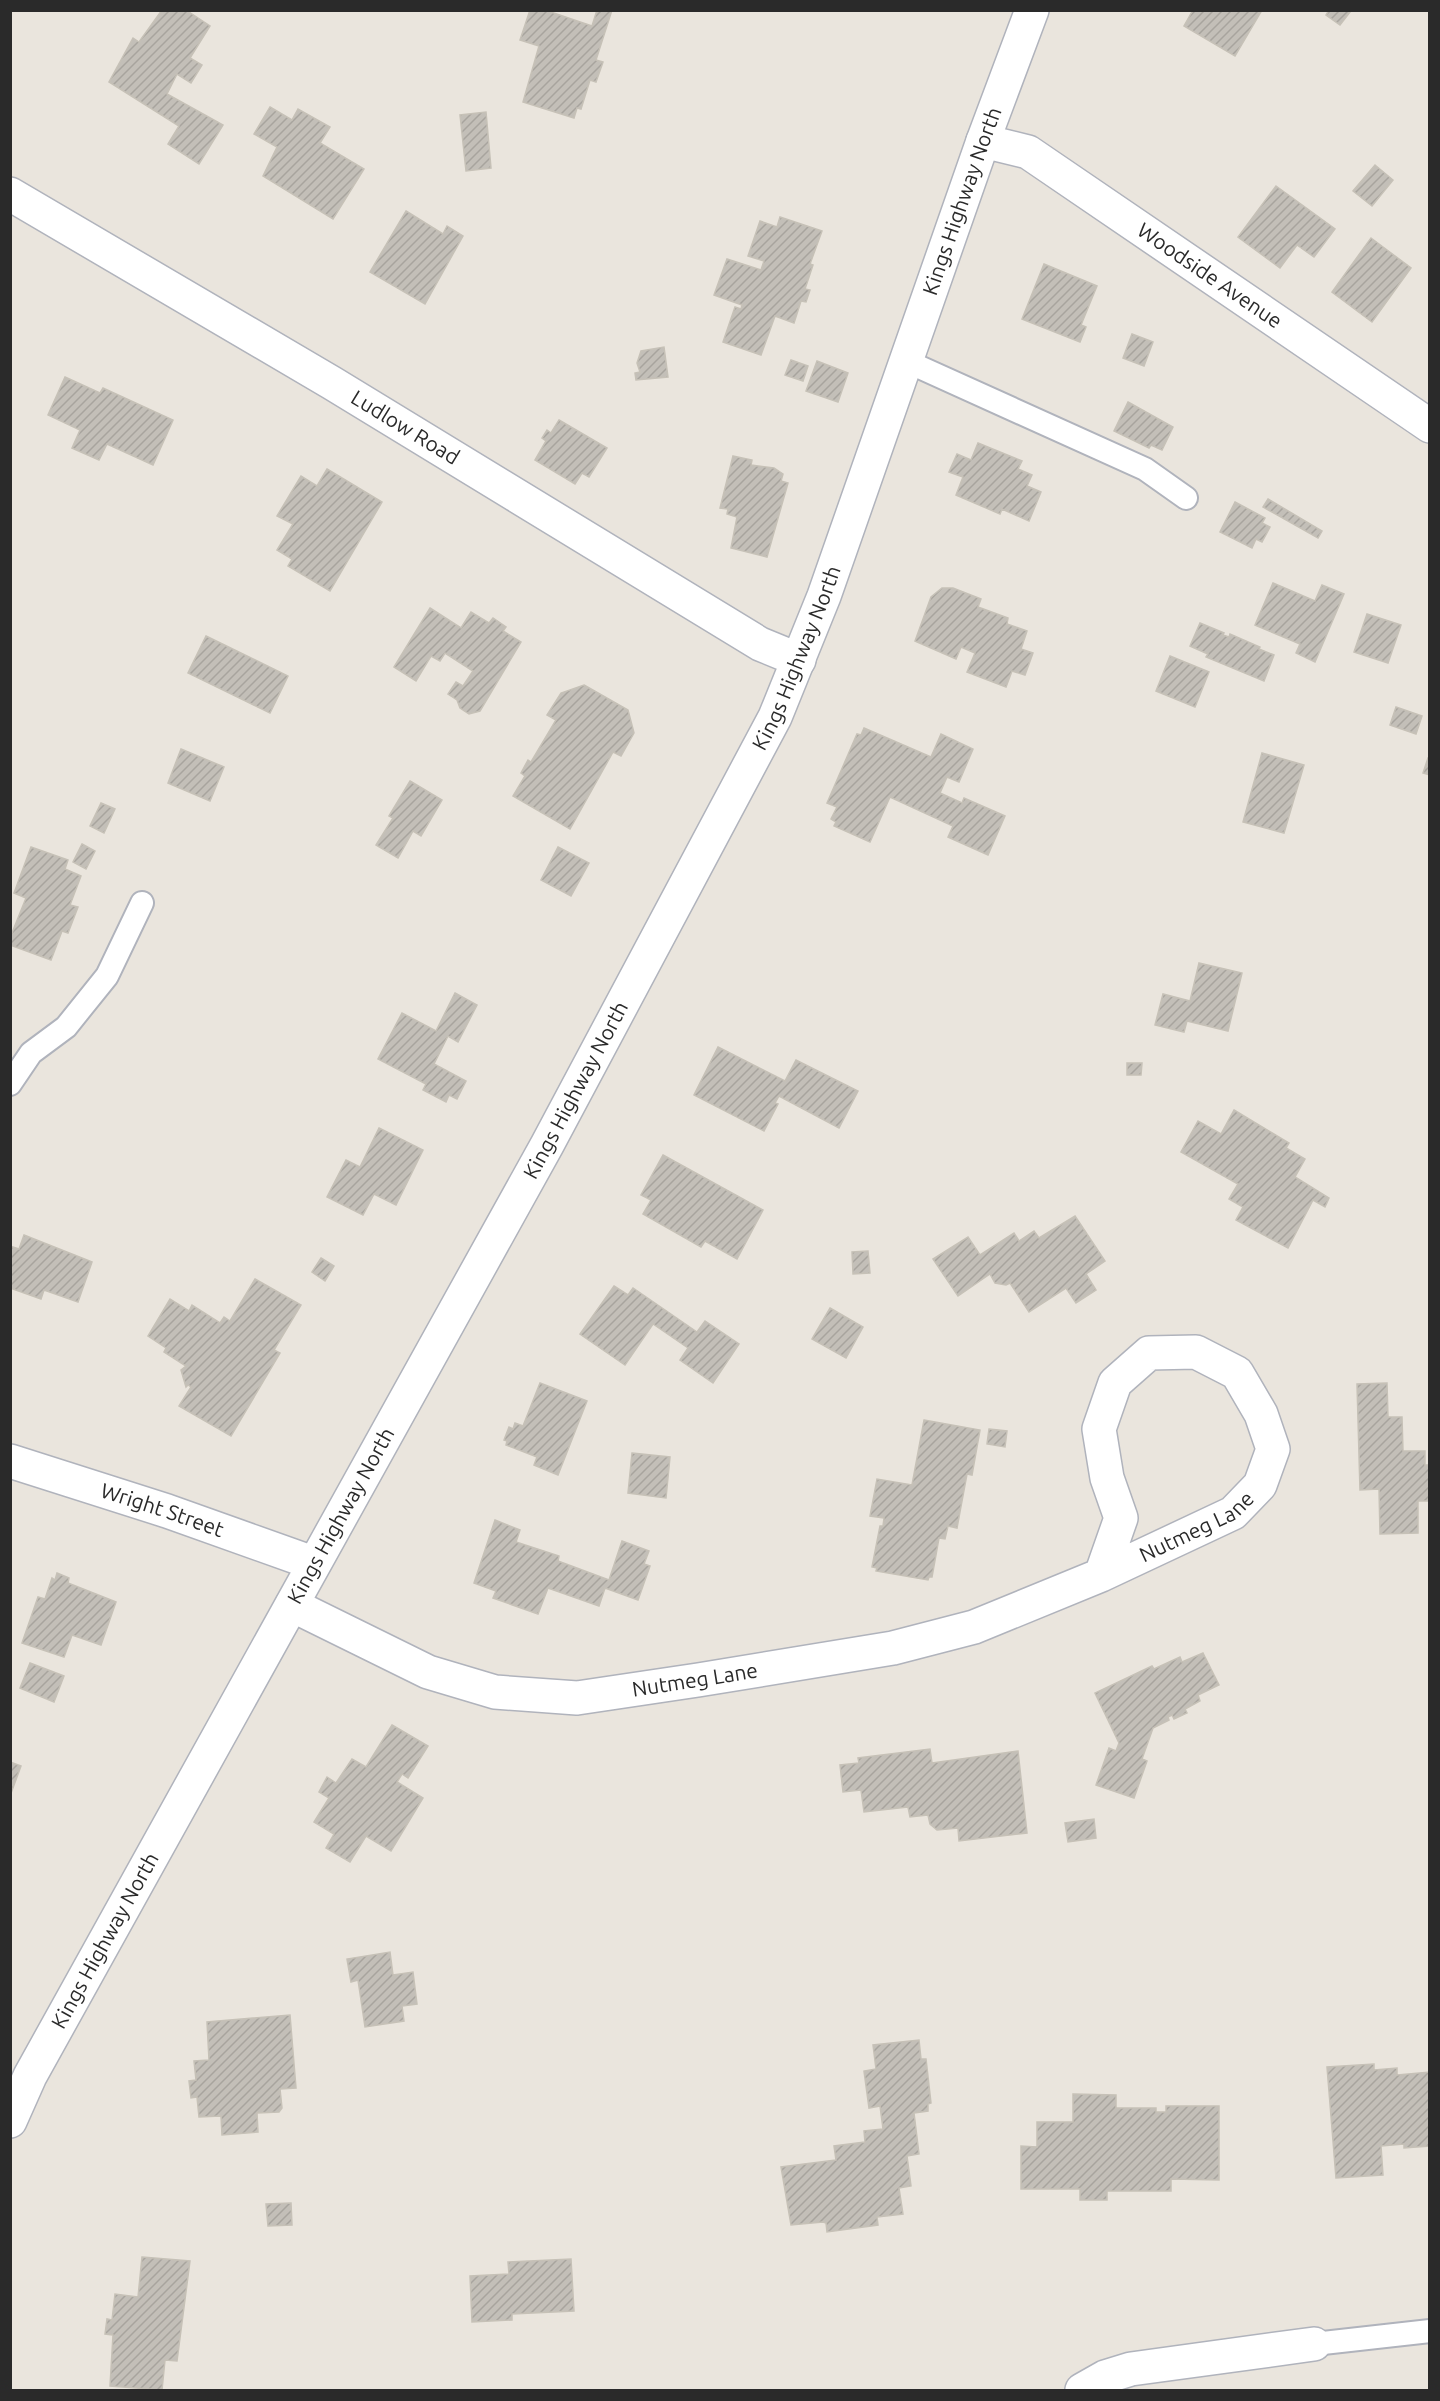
<svg xmlns="http://www.w3.org/2000/svg" width="1440" height="2401" font-family="Ubuntu,sans-serif">
<defs>
<pattern id="building-hatch" width="6" height="6" patternUnits="userSpaceOnUse" patternTransform="scale(1.5)"><rect width="6" height="6" fill="#c3bfb8"/><path d="M-1 1l2-2M0 6l6-6M5 7l2-2" fill="none" stroke="#a8a49e"/></pattern>
</defs>
<rect width="100%" height="100%" fill="#eae5dd"/>
<g fill="url(#building-hatch)" stroke="#c6c1b7" stroke-width="1.5">
<path d="M186 10 210 26 190 58 202 65 191 83 177 74 167 94 223 125 199 164 168 144 179 126 109 82 133 38 139 42 162 10Z"/>
<path d="M530 10H545L592 26 597 10H612L596 60 603 62 596 82 590 80 581 109 577 108 574 118 523 102 539 46 520 40Z"/>
<path d="M1193 10H1262L1235 56 1184 26Z"/>
<path d="M1329 10H1348L1350 12 1340 25 1326 15Z"/>
<path d="M270 107 292 120 298 109 330 127 320 143 364 169 333 219 263 176 277 147 254 134Z"/>
<path d="M486 112 491 168 466 171 460 115Z"/>
<path d="M1375 165 1393 180 1372 206 1353 191Z"/>
<path d="M1276 186 1335 229 1314 257 1297 245 1280 268 1238 237Z"/>
<path d="M406 211 443 234 447 226 463 236 425 304 370 272Z"/>
<path d="M780 217 822 231 810 264 813 265 805 289 810 290 806 302 801 301 794 323 775 316 761 355 723 342 735 307 741 309 742 305 714 295 727 259 761 270 764 261 748 256 760 221 777 227Z"/>
<path d="M1371 238 1411 268 1372 322 1332 292Z"/>
<path d="M1044 264 1097 286 1081 325 1086 327 1080 342 1022 319Z"/>
<path d="M1132 334 1153 342 1144 366 1123 358Z"/>
<path d="M664 347 668 377 636 380 635 373 640 372 637 363 641 351Z"/>
<path d="M791 360 808 366 803 381 785 375Z"/>
<path d="M817 361 848 373 838 402 806 391Z"/>
<path d="M65 377 100 393 103 388 173 420 153 465 107 444 99 460 72 448 80 430 48 415Z"/>
<path d="M1128 402 1173 427 1162 450 1151 445 1149 448 1114 431Z"/>
<path d="M559 420 607 448 589 477 582 473 575 484 535 460 546 441 542 438 547 430 551 433Z"/>
<path d="M978 443 1022 461 1018 469 1032 475 1027 486 1041 492 1029 521 1002 509 1000 514 956 495 963 477 949 472 957 454 971 460Z"/>
<path d="M733 456 752 460 751 465 774 468 783 474 781 481 788 483 767 557 731 548 737 517 727 514 728 509 720 508Z"/>
<path d="M327 469 382 502 330 591 288 566 292 559 277 550 293 524 277 516 301 476 317 486Z"/>
<path d="M1268 499 1322 531 1318 538 1263 507Z"/>
<path d="M1235 502 1265 518 1262 523 1270 527 1262 542 1256 539 1252 548 1220 532Z"/>
<path d="M1273 583 1315 601 1322 585 1344 594 1315 662 1296 653 1300 644 1255 625Z"/>
<path d="M942 588H953L981 599 978 607 1008 618 1007 624 1027 631 1021 649 1033 653 1025 675 1012 671 1006 687 967 672 975 653 961 647 956 659 915 641 931 597Z"/>
<path d="M430 608 461 628 471 612 489 623 493 618 506 627 503 631 521 642 480 711 469 714 460 708 457 700 448 694 456 682 463 686 473 671 445 653 440 661 431 656 416 681 394 667Z"/>
<path d="M1367 614 1401 625 1388 663 1354 652Z"/>
<path d="M1200 623 1224 633 1223 635 1229 637 1230 634 1260 647 1259 649 1274 655 1264 681 1206 657 1208 654 1190 646Z"/>
<path d="M206 636 288 676 270 713 188 673Z"/>
<path d="M1170 656 1209 672 1195 707 1156 691Z"/>
<path d="M584 685 628 710 634 733 621 756 613 752 570 829 513 796 525 776 521 773 528 760 531 762 556 720 547 715 561 693Z"/>
<path d="M1396 707 1422 716 1416 734 1390 725Z"/>
<path d="M864 728 931 757 941 734 973 749 959 782 947 777 940 793 962 803 964 798 1005 816 988 855 948 837 953 826 890 797 870 842 834 826 836 822 831 819 837 807 827 803 857 734 861 735Z"/>
<path d="M181 749 224 767 210 801 168 783Z"/>
<path d="M1262 753 1304 765 1284 833 1243 822Z"/>
<path d="M1428 758 1430 759V775L1423 773Z"/>
<path d="M410 781 442 800 421 836 413 831 398 858 376 845 393 818 389 816Z"/>
<path d="M101 803 115 809 104 833 90 826Z"/>
<path d="M82 844 95 851 86 869 73 862Z"/>
<path d="M31 847 68 860 65 869 81 876 70 905 78 907 68 933 62 931 51 960 10 945V938L26 898 14 893Z"/>
<path d="M558 847 589 863 571 896 541 880Z"/>
<path d="M1199 963 1242 973 1228 1031 1187 1021 1184 1032 1155 1025 1163 994 1190 1001Z"/>
<path d="M455 993 477 1005 458 1042 448 1036 434 1064 466 1081 457 1099 449 1095 446 1102 423 1090 426 1084 378 1059 402 1013 436 1031Z"/>
<path d="M718 1047 785 1081 796 1060 858 1091 839 1128 779 1096 775 1103 778 1104 764 1131 694 1095Z"/>
<path d="M1127 1063H1142L1141 1075H1127Z"/>
<path d="M1234 1110 1289 1143 1286 1148 1305 1159 1295 1177 1329 1198 1325 1207 1313 1200 1288 1248 1236 1220 1243 1207 1229 1199 1238 1184 1181 1152 1198 1121 1221 1134Z"/>
<path d="M379 1128 423 1150 396 1205 374 1194 363 1215 327 1197 346 1160 360 1167Z"/>
<path d="M663 1155 763 1210 737 1259 705 1241 701 1247 643 1214 651 1200 641 1195Z"/>
<path d="M1075 1216 1105 1261 1086 1274 1096 1290 1076 1303 1066 1288 1029 1312 1010 1283 1006 1285 995 1283 990 1274 958 1296 933 1259 968 1237 980 1255 1014 1233 1019 1241 1034 1231 1039 1238Z"/>
<path d="M24 1235 92 1262 78 1302 44 1290 41 1299 10 1288V1246L19 1249Z"/>
<path d="M868 1251 870 1273 853 1274 852 1252Z"/>
<path d="M321 1258 334 1266 325 1281 312 1272Z"/>
<path d="M255 1279 301 1305 274 1350 280 1353 231 1436 179 1406 191 1387 188 1385 186 1387 181 1370 186 1366 164 1352 166 1348 148 1336 170 1299 189 1311 192 1305 220 1323 224 1317 230 1321Z"/>
<path d="M614 1286 628 1295 633 1288 697 1332 705 1321 739 1344 713 1383 680 1360 688 1348 653 1324 625 1365 580 1334Z"/>
<path d="M830 1308 863 1327 846 1358 812 1339Z"/>
<path d="M540 1383 587 1401 558 1475 534 1465 537 1457 506 1445 507 1441 504 1440 509 1427 513 1429 515 1423 523 1426Z"/>
<path d="M1387 1383 1388 1417H1402L1403 1451H1425V1465H1430V1501H1418V1533L1380 1534 1379 1489 1360 1490 1357 1384Z"/>
<path d="M924 1420 980 1430 972 1475 967 1474 957 1528 948 1526 945 1539 939 1538 932 1577H929L928 1580 876 1571 877 1568 872 1567 880 1526H883L884 1518 870 1516 877 1479 912 1485Z"/>
<path d="M989 1429 1007 1431 1005 1447 987 1444Z"/>
<path d="M632 1453 670 1457 666 1498 628 1493Z"/>
<path d="M495 1520 520 1530 516 1542 559 1556 558 1561 609 1580 622 1541 649 1551 644 1564 650 1566 638 1600 605 1588 599 1606 548 1588 538 1614 493 1598 496 1591 474 1583Z"/>
<path d="M57 1573 69 1578 68 1583 116 1602 101 1645 72 1635 64 1657 22 1643 38 1597 45 1599 52 1578 55 1580Z"/>
<path d="M1203 1653 1219 1685 1198 1695 1200 1701 1185 1709 1187 1713 1174 1719 1172 1715 1168 1717 1169 1720 1153 1728 1142 1759 1147 1761 1134 1798 1096 1785 1109 1748 1116 1751 1119 1743 1095 1693 1152 1666 1154 1669 1180 1657 1182 1662Z"/>
<path d="M30 1663 64 1676 54 1702 20 1688Z"/>
<path d="M392 1725 428 1746 408 1778 402 1774 397 1782 423 1798 391 1851 366 1836 350 1862 326 1848 334 1834 314 1822 329 1798 319 1792 327 1777 336 1783 352 1759 366 1767Z"/>
<path d="M930 1749 932 1763 1018 1751 1027 1833 959 1841 958 1828 937 1830 930 1824 928 1815 910 1817 908 1807 864 1812 861 1790 843 1792 840 1765 859 1763 858 1758Z"/>
<path d="M10 1762 21 1766 10 1796Z"/>
<path d="M1094 1819 1096 1838 1068 1842 1065 1823Z"/>
<path d="M390 1952 393 1975 413 1972 417 2004 402 2006 404 2021 365 2027 358 1980 351 1982 347 1959Z"/>
<path d="M290 2015 296 2088 280 2089 282 2108 279 2112 257 2113 258 2132 222 2135 221 2116 199 2117 197 2097 191 2098 189 2081 196 2080 194 2061 209 2060 207 2022Z"/>
<path d="M919 2040 921 2059H926L931 2103 928 2104V2111L914 2113 919 2154 907 2156 911 2186 899 2188 903 2214 877 2217 878 2225 827 2232 826 2223 823 2222 791 2225 781 2167 836 2160 834 2146 865 2142 864 2131 883 2129 880 2106 869 2108 864 2071 876 2069 873 2045Z"/>
<path d="M1374 2064V2070L1397 2068V2075L1430 2072V2146L1404 2148V2144L1381 2146 1383 2175 1336 2178 1327 2067Z"/>
<path d="M1073 2094 1116 2095V2108H1156V2112H1166V2106H1219V2180L1171 2179V2191H1107V2200H1080V2189H1021V2146L1037 2147V2122H1073Z"/>
<path d="M291 2203 292 2225 268 2226 266 2204Z"/>
<path d="M142 2257 190 2261 177 2361 165 2360 162 2390 110 2386 113 2335 105 2334 107 2319 112 2320 115 2294 138 2297Z"/>
<path d="M571 2259 574 2311 512 2314V2320L472 2322 470 2276 509 2274 508 2262Z"/>
</g>
<g fill="none" stroke-linecap="round" stroke-linejoin="round">
<g stroke="#b0b3bc" stroke-width="26">
<g id="lane">
<path d="M906 361 1145 469 1186 498"/>
<path d="M10 1084 31 1053 66 1027 107 976 142 903"/>
<path d="M1314 2344 1430 2331"/>
</g>
</g>
<g stroke="#b0b3bc" stroke-width="36">
<g id="street">
<path id="s1" d="M983 141 1028 152 1430 426"/>
<path id="s2" d="M10 194 332 383 760 644 799 660"/>
<path id="s3" d="M10 1461 167 1511 313 1563"/>
<path id="s4" d="M292 1605 428 1672 495 1692 577 1698 698 1680 893 1648 974 1627 1101 1575 1233 1513 1260 1485 1273 1449 1261 1414 1237 1373 1196 1352 1149 1353 1115 1383 1099 1429 1107 1478 1121 1518 1101 1575"/>
<path id="s5" d="M10 2121 30 2076 547 1145 775 717 824 596 983 141 1032 10"/>
<path d="M1082 2390 1105 2377 1131 2369 1314 2344"/>
</g>
</g>
<use href="#lane" stroke="#fff" stroke-width="22"/>
<use href="#street" stroke="#fff" stroke-width="33"/>
</g>
<g text-anchor="middle" stroke-width="4.5" stroke-linejoin="round" paint-order="stroke">
<g font-size="21" fill="#2a2a2a" stroke="#fff">
<text dy="7" stroke="none"><textPath href="#s5" startOffset="2148">Kings Highway North</textPath></text>
<text dy="7" stroke="none"><textPath href="#s1" startOffset="266">Woodside Avenue</textPath></text>
<text dy="7" stroke="none"><textPath href="#s2" startOffset="459">Ludlow Road</textPath></text>
<text dy="7" stroke="none"><textPath href="#s5" startOffset="1662">Kings Highway North</textPath></text>
<text dy="7" stroke="none"><textPath href="#s5" startOffset="1176">Kings Highway North</textPath></text>
<text dy="7" stroke="none"><textPath href="#s3" startOffset="160">Wright Street</textPath></text>
<text dy="7" stroke="none"><textPath href="#s5" startOffset="690">Kings Highway North</textPath></text>
<text dy="7" stroke="none"><textPath href="#s4" startOffset="952">Nutmeg Lane</textPath></text>
<text dy="7" stroke="none"><textPath href="#s4" startOffset="423">Nutmeg Lane</textPath></text>
<text dy="7" stroke="none"><textPath href="#s5" startOffset="204">Kings Highway North</textPath></text>
</g>
</g>
<rect width="1440" height="2401" fill="none" stroke="#2a2a2a" stroke-width="24"/>
</svg>
